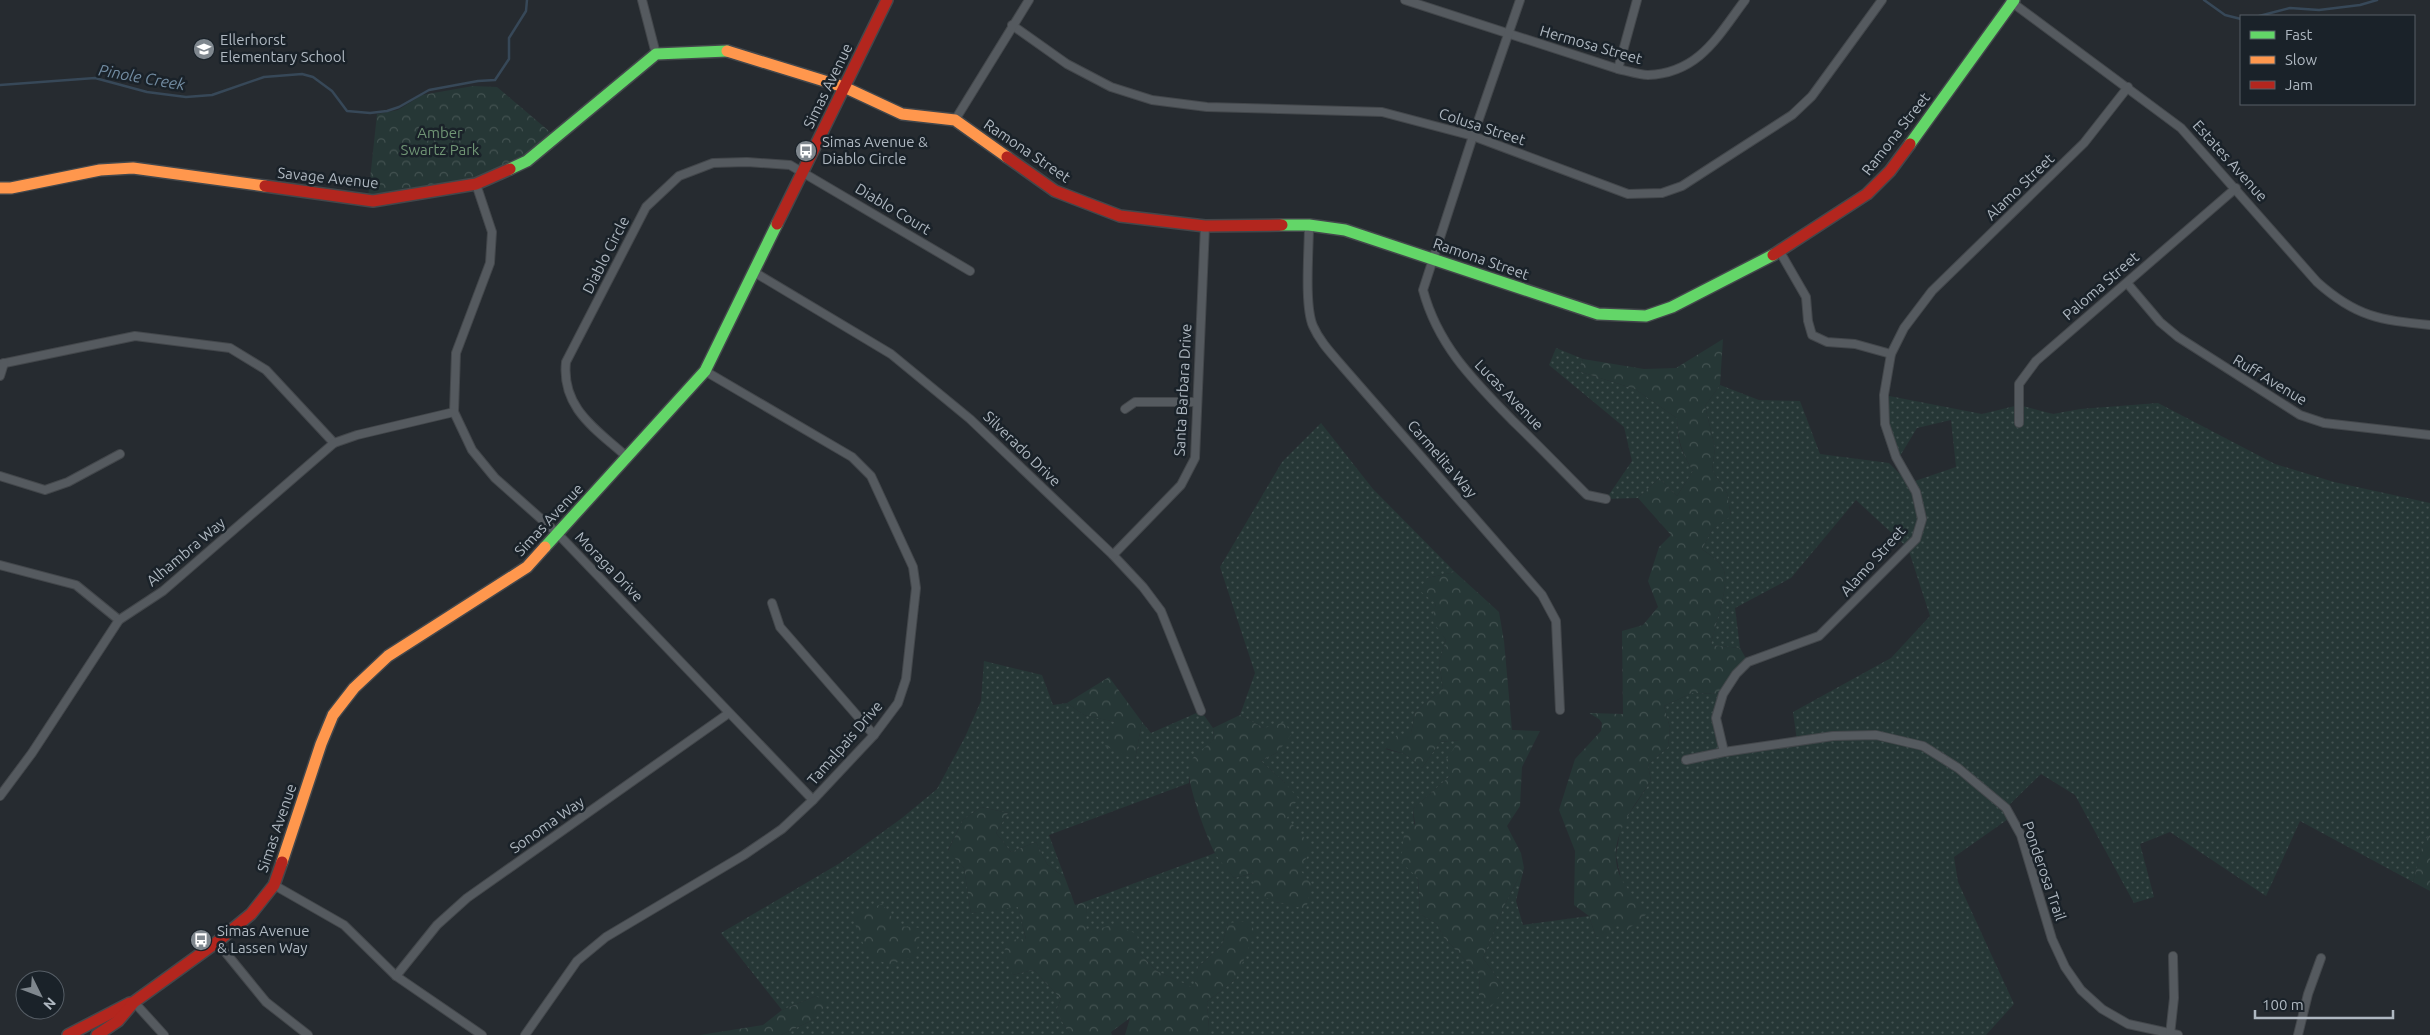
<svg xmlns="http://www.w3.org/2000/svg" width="2430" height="1035" font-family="Ubuntu,sans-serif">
<defs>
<pattern id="grass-dots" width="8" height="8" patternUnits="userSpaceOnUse" patternTransform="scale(1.25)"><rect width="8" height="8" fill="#263736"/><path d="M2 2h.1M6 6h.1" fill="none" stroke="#435251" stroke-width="1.8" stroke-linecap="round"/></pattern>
<pattern id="forest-crowns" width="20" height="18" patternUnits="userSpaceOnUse" patternTransform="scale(1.25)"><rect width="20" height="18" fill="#263736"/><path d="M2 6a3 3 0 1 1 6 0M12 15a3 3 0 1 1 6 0" fill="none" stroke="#435251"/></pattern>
</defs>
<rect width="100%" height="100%" fill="#262b30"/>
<g fill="url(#grass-dots)">
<path d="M1556 348 1583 359 1578 371 1635 389 1678 419C1676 440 1682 453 1693 471L1677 496 1659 478 1638 498 1606 499 1632 461 1624 427 1549 365Z"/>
<path d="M1720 385 1759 400 1800 401 1820 454 1889 463 1909 483 1956 467 1951 420 1917 428 1900 456 1885 424 1884 395 1982 414 2019 405 2053 414 2080 409 2158 403 2275 464 2334 482 2430 503V834L2423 845 2413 882 2300 821 2266 896 2170 832 2140 844 2154 897 2134 903 2075 795 2041 774 2006 808 2011 817 1954 857 1958 882 2014 1004 1986 1035H1207L1209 1029 1207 1002 1236 979 1228 923 1222 945 1198 967 1195 989 1157 971 1140 954 1085 933 1087 901 1215 853 1234 878 1255 873 1276 902 1306 908 1287 818 1285 783 1261 761 1278 752 1264 728 1240 715 1255 673 1220 567 1282 462 1321 423 1373 489 1455 572 1427 578 1436 604 1432 619 1446 640 1439 662 1443 688 1415 712 1411 734 1385 749 1405 754 1422 768 1440 742 1459 740 1450 776 1413 809 1420 914 1437 924 1444 938 1480 975 1479 996 1505 989 1483 958 1505 904 1524 868 1516 901 1523 925 1589 916 1596 937 1621 879 1616 855 1621 826 1651 781 1648 765 1668 747 1670 728 1664 706 1692 693 1723 694 1716 718 1725 752 1797 741 1793 712 1891 658 1930 616 1908 548 1856 500 1791 578 1735 608 1740 648 1711 645C1714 625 1731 585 1723 568 1720 561 1708 554 1702 549L1712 530 1731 515 1727 493 1712 470 1715 448 1705 406Z"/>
<path d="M984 661 1042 675 1053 705 1067 703 1084 715 1116 722 1135 760 1142 722 1151 733 1201 711 1213 728 1214 739C1197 758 1189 751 1189 783L1049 835 1065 878 1047 864 1036 842 1011 852 996 833 1008 813 981 807 963 820 948 850 964 868 971 913 1018 906 1026 940 1012 975 1034 970 1061 999 1056 1011 1070 1035H781L815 1019 816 996 782 1010 721 933 840 863 902 818 937 789 965 737 981 701Z"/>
</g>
<g fill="url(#forest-crowns)">
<path d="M473 86 497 87 556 137 528 157 478 181 368 198 377 114 398 110 422 95Z"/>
<path d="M1723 339 1720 385 1705 406 1715 448 1712 470 1727 493 1731 516 1712 530 1702 549C1708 554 1720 561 1723 568 1731 585 1714 625 1711 645L1740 648 1748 662 1723 694 1692 693 1664 706 1670 728 1668 747 1648 765 1651 781C1632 809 1603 844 1622 880 1628 891 1640 902 1648 913L1627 930 1614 924 1606 938 1596 937 1589 916 1574 905 1575 851 1559 810 1575 759 1601 731 1602 723 1599 719 1589 713 1623 714 1622 631 1643 625 1658 607 1648 581 1659 547 1671 535 1638 498 1659 478 1677 496 1693 471C1682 453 1677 440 1678 419L1635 389 1578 371 1583 359 1644 369 1676 368Z"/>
<path d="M1455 572 1499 612 1504 641 1512 730 1540 731 1522 767 1520 806 1507 826 1521 853 1524 868 1505 904 1483 958 1505 989 1491 1007 1479 996 1480 975 1444 938 1437 924 1420 914 1418 878 1401 862 1404 834 1415 824 1413 809 1450 776 1446 760 1459 740 1440 742 1422 768 1405 754 1385 748 1398 734H1411L1415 712 1443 688 1439 662 1446 640 1431 619 1436 604 1419 590 1427 578Z"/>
<path d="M1109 677 1142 722 1135 760 1105 746 1115 722 1084 715 1067 703Z"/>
<path d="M1240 715 1264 728 1285 722 1291 735 1278 752 1261 761 1285 783 1298 798 1287 818 1313 848 1299 869 1312 884 1306 909 1276 902 1254 893V873L1234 878C1228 870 1220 862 1215 853 1207 839 1186 782 1189 767 1192 753 1205 749 1214 739L1213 728Z"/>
<path d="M981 807 1008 813 996 833 1011 852 1036 842 1047 864 1065 878 1075 905 1087 901 1086 933 1114 924 1137 934 1140 954 1157 971 1194 988 1198 967 1222 945 1228 923 1249 921 1255 932 1236 979 1207 1002 1209 1029 1207 1035H1125L1130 1018 1111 1032 1112 1035H1070L1056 1011 1061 999 1034 970 1012 975 1004 951 1010 940 1026 939 1018 907 971 913 964 868 948 851 963 820Z"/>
<path d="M2430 834V891L2413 882 2423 844Z"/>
<path d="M882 904 898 926 921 928 916 956 889 965 868 955 851 915Z"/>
<path d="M816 996 828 1002 815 1019 781 1035H700L763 1025 782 1010Z"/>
</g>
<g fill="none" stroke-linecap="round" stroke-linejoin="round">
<g stroke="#374858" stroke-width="2.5">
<path d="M2204 0 2225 15 2241 19"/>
<path d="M2259 16 2290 8 2319 10 2360 5 2377 0"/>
<path d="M0 85 95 78 147 92 186 97 212 95 264 77 302 74 313 77 332 91 347 111 370 113 387 111 399 107 429 90 478 81 495 80 509 59V38L526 11 527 0"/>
</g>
<g stroke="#43474b" stroke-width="10">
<g id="street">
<path d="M642 0 656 54"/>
<path d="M1405 0 1618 69C1628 71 1639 75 1648 75 1699 73 1718 36 1745 0"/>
<path d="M1520 0 1473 136 1423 290C1438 346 1474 381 1513 421 1538 445 1562 470 1587 495L1606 499"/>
<path d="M2010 1 2181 128 2317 282C2356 317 2380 320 2430 325"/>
<path d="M1012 25 1067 64 1111 87 1152 100 1207 107 1382 112 1473 136 1628 194 1662 193 1682 186 1792 115 1812 96 1882 0"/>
<path d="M1618 69 1637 0"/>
<path d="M955 120 1029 0"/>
<path d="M476 184 492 232 490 263 456 353 454 412 472 450 495 478 557 533 813 800"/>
<path d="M1309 225C1309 250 1304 305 1313 326 1320 342 1332 354 1343 367L1542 595 1556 621 1560 710"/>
<path d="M1780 252 1806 297 1808 321 1812 335 1827 342 1855 344 1891 354"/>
<path d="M754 272 891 354 970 419 1113 555 1143 587 1161 611 1201 711"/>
<path d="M2127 283 2160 322 2178 337 2300 415 2324 423 2430 435"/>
<path d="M0 364 135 336 230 348 266 370 334 443"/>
<path d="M0 376 4 363"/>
<path d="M1125 409 1135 402H1197"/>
<path d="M2019 423V384L2036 361 2236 188"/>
<path d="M627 457C596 429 561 408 566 362L646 207 679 176 713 163 747 162 790 165 970 271"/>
<path d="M0 476 45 490 68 482 120 454"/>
<path d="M1113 555 1181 485 1195 458 1205 226"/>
<path d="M0 565 76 585 119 620"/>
<path d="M772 603 780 627 874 735"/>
<path d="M1724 752 1716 718 1723 694 1736 674 1748 662 1819 636 1916 539 1922 519 1916 492 1896 457 1885 424 1884 395 1891 354 1904 328 1932 291 2084 143 2128 87"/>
<path d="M1686 760 1724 752 1833 736 1876 735 1923 746 1958 768 2006 808 2021 835 2052 939 2065 967 2081 990 2102 1009 2128 1024 2178 1035"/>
<path d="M0 796 32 753 119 620 163 591 334 443 357 435 454 412"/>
<path d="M274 885 344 925 396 976 482 1035"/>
<path d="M217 942 266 1002 308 1035"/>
<path d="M396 976 437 925 467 898 729 713"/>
<path d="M134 1002 164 1035"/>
<path d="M525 1035 577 961 606 937 744 855 782 829 813 800 874 735 898 703 906 679 916 588 913 567 871 476 852 457 705 371"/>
<path d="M2170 1035 2174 998 2173 956"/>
<path d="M2298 1035 2308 994 2321 958"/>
</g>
</g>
<g stroke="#43474b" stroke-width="14">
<g id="fast">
<path d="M1910 144 2014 0"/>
<path d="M510 169 527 161 656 54 727 51"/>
<path d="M1282 225H1309L1345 230 1598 314 1646 316 1672 307 1773 255"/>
<path d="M545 547 705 371 777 224"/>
</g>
</g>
<g stroke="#43474b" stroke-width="14">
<g id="slow">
<path d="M727 51 844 87 902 114 955 120 1007 157"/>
<path d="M0 188H11L100 170 133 168 265 186"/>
<path d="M282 862 321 744 333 715 354 688 388 656 527 567 545 547"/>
</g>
</g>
<g stroke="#43474b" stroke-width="14">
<g id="jam">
<path d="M1007 157 1055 191 1120 216 1205 226 1282 225"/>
<path d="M265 186 373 201 476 184 510 169"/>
<path d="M777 224 887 0"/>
<path d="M1773 255 1867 194 1890 171 1910 144"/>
<path d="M68 1035 130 1003"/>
<path d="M97 1035 118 1021 134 1002 217 942 251 914 274 885 282 862"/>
</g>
</g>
<use href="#street" stroke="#555a5f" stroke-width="8"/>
<use href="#fast" stroke="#63d668" stroke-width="11"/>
<use href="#slow" stroke="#ff974d" stroke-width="11"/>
<use href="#jam" stroke="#b3261e" stroke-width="11"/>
</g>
<defs>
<g id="school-disc" transform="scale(1.125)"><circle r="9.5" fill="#7f878e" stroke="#1a2229"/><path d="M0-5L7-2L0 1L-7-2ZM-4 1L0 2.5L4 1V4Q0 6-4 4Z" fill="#fff"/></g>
<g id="bus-disc" transform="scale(1.125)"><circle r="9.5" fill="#7f878e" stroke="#1a2229"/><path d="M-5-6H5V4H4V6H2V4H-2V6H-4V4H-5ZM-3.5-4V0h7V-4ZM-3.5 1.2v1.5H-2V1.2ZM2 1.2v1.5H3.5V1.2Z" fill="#fff"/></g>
</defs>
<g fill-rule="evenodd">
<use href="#school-disc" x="204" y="49"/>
<use href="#bus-disc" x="806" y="151"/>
<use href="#bus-disc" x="201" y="940"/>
</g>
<g text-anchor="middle" stroke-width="5" stroke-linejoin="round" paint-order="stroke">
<g font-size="15" fill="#afb8c1" stroke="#1a2229" text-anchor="start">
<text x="220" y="45">Ellerhorst<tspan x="220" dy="17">Elementary School</tspan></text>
<text x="822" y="147">Simas Avenue &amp;<tspan x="822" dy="17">Diablo Circle</tspan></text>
<text x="217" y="936">Simas Avenue<tspan x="217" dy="17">&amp; Lassen Way</tspan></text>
</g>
<g font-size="15" fill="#afb8c1" stroke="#1a2229">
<text transform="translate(1591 45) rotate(16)" y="5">Hermosa Street</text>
<text transform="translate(828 86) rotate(-64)" y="5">Simas Avenue</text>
<text transform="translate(1482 127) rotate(18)" y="5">Colusa Street</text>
<text transform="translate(1896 134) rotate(-52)" y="5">Ramona Street</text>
<text transform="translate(1027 151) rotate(34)" y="5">Ramona Street</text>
<text transform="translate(2230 161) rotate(48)" y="5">Estates Avenue</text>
<text transform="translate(328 178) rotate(6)" y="5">Savage Avenue</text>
<text transform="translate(2020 187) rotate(-44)" y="5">Alamo Street</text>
<text transform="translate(893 209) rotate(31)" y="5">Diablo Court</text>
<text transform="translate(606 255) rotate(-63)" y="5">Diablo Circle</text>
<text transform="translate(1481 259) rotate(19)" y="5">Ramona Street</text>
<text transform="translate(2101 286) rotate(-41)" y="5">Paloma Street</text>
<text transform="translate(2270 380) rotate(31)" y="5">Ruff Avenue</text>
<text transform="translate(1183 390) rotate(-87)" y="5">Santa Barbara Drive</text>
<text transform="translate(1509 395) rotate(46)" y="5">Lucas Avenue</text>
<text transform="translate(1022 449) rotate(44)" y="5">Silverado Drive</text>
<text transform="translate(1442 459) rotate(49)" y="5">Carmelita Way</text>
<text transform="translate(549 520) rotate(-47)" y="5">Simas Avenue</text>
<text transform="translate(186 552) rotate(-40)" y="5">Alhambra Way</text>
<text transform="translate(1873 561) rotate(-48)" y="5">Alamo Street</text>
<text transform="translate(609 567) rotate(46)" y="5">Moraga Drive</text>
<text transform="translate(845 743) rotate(-49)" y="5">Tamalpais Drive</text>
<text transform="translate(547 825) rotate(-35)" y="5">Sonoma Way</text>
<text transform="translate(277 828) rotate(-71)" y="5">Simas Avenue</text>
<text transform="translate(2044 871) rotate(71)" y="5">Ponderosa Trail</text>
</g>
<g font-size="15" fill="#709575" stroke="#1a2229">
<text x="440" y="138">Amber<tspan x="440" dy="17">Swartz Park</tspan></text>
</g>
<g font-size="16" font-style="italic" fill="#728ca2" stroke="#1a2229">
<text transform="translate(142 77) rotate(10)" y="6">Pinole Creek</text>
</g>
</g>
<rect x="2240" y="15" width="175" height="90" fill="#1a2229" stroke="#565e66"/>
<rect x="2250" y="31" width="25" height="8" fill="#63d668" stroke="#565e66"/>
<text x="2285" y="40" font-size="15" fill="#afb8c1">Fast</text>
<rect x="2250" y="56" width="25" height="8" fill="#ff974d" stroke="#565e66"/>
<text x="2285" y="65" font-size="15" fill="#afb8c1">Slow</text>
<rect x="2250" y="81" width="25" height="8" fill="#b3261e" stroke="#565e66"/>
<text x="2285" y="90" font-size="15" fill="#afb8c1">Jam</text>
<g transform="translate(40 995) rotate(132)"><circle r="24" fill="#1a2229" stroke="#565e66"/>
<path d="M0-4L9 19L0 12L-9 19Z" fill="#7f878e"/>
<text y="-8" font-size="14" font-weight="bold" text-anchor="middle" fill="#afb8c1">N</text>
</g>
<path d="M2255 1010v8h138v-8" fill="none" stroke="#afb8c1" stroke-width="2.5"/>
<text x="2262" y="1010" font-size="15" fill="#afb8c1" stroke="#1a2229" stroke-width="4" paint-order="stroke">100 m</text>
</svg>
